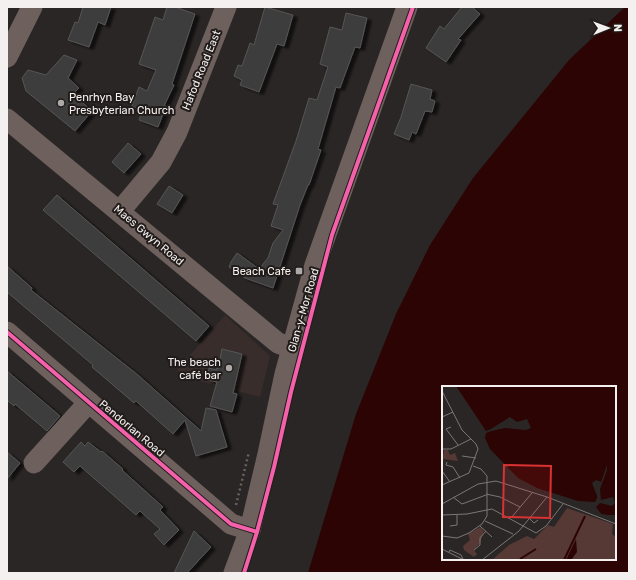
<svg xmlns="http://www.w3.org/2000/svg" width="636" height="580" font-family="Rubik,sans-serif">
<defs>
<filter id="shadow"><feDropShadow dx="4.5" dy="2.5" stdDeviation="1" flood-color="#0009"/></filter>
</defs>
<rect width="100%" height="100%" fill="#2a2625"/>
<path fill="#382d2b" d="M225 315 270 356 260 397 188 378 177 370Z"/>
<path fill="#2b0403" fill-rule="evenodd" d="M625 7H629V573H308L356 414 396 314 430 245 473 178 569 60ZM443 387H615V559H443Z"/>
<g fill="#3e3d3c" stroke="#555" filter="url(#shadow)">
<path d="M83 7H111L105 25 98 22 89 47 68 40 75 22 78 23Z"/>
<path d="M167 7H175L195 14 172 84 174 85 164 106H166L158 127 139 120 143 110 132 106 139 87 147 91 156 70 139 64 155 17 163 20Z"/>
<path d="M265 7 293 15 284 46 277 44 259 92 240 85 242 80 234 76 238 65 242 66 250 43 254 45Z"/>
<path d="M462 7H472L480 14 458 39 461 40 446 62 426 48 440 26 444 29Z"/>
<path d="M346 13 367 18 360 48 355 47 340 88 336 87 318 149 321 150 309 185H308L300 205 273 288 245 278 229 267 231 262 237 253 259 269 268 258 273 243 283 230 271 226 278 205 273 204 296 141 309 98 317 100 328 67 320 64 330 27 342 30Z"/>
<path d="M64 55 77 60 68 78 79 88 73 94 92 111 75 131 26 91 22 78 28 70 46 75Z"/>
<path d="M411 84 432 90 430 99 435 101 432 112 425 111 416 134 412 132 409 140 394 134 401 117Z"/>
<path d="M128 143 141 154 124 173 112 162Z"/>
<path d="M169 186 183 195 172 213 157 204Z"/>
<path d="M57 195 209 326 196 341 43 210Z"/>
<path d="M7 266 32 288 31 290 138 375 201 431 206 408 216 410 227 447 196 456 185 420 173 434 136 401 134 403 92 367 93 365 7 292Z"/>
<path d="M222 349 242 354 233 393 237 394 232 412 210 406 217 382 207 380 209 368 216 370 217 368 218 369Z"/>
<path d="M7 371 60 416 47 431 15 404 14 406 7 400Z"/>
<path d="M81 442 85 446 88 442 101 452 102 451 123 469 122 470 163 507 160 510 179 530 164 545 154 534 160 529 140 511 136 515 80 466 74 472 63 462Z"/>
<path d="M7 452 20 463 7 479Z"/>
<path d="M194 531 211 547 187 573H174Z"/>
</g>
<g fill="none" stroke-linecap="round" stroke-linejoin="round">
<path stroke="#6a6160" stroke-width="2.5" stroke-dasharray="2 3" stroke-linecap="butt" d="M236 505 249 452"/>
<g stroke="#6d605d" stroke-width="21">
<path d="M7 57 32 7"/>
<path d="M7 119 278 343 292 348"/>
<path d="M120 211 161 162 177 132 226 7"/>
<path d="M7 332 231 524 250 530"/>
<path d="M34 463 89 402"/>
<path d="M234 573 250 530 268 454 285 374 315 265 407 7"/>
</g>
<g stroke="#211c1a" stroke-width="6">
<g id="cycleway">
<path d="M7 332 231 524 257 532"/>
<path d="M244 573 257 532 274 467 291 392 332 235 413 7"/>
</g>
</g>
<use href="#cycleway" stroke="#f560ab" stroke-width="4"/>
</g>
<g fill="#ada9a8" stroke="#211c1a" stroke-width="1.5">
<circle cx="61" cy="103" r="4"/>
<rect x="295" y="267" width="8" height="8" rx="2"/>
<circle cx="229" cy="368" r="4"/>
</g>
<g text-anchor="middle" stroke-width="4" stroke-linejoin="round" paint-order="stroke">
<g font-size="11" fill="#f4f0ef" stroke="#211c1a">
<text transform="translate(201 70) rotate(-68)" y="4">Hafod Road East</text>
<text transform="translate(149 235) rotate(40)" y="4">Maes Gwyn Road</text>
<text transform="translate(303 310) rotate(-74)" y="4">Glan-y-Mor Road</text>
<text transform="translate(132 428) rotate(40)" y="4">Pendorlan Road</text>
</g>
<g font-size="11" fill="#f4f0ef" stroke="#211c1a" text-anchor="end">
<text x="69" y="101" text-anchor="start">Penrhyn Bay<tspan x="69" dy="13">Presbyterian Church</tspan></text>
<text x="291" y="275">Beach Cafe</text>
<text x="221" y="366">The beach<tspan x="221" dy="13">café bar</tspan></text>
</g>
</g>
<g transform="translate(442 386)">
<rect width="174" height="174" fill="#2a2625"/>
<path d="M2 64H6L8 69 13 67 16 75 1 73 0 77ZM125 122 171 138 170 148 174 151V174H50L67 159 85 150 92 153 106 139 112 141ZM38 141 42 145 38 157 32 164 35 168 32 171 22 164 21 160 28 154 26 148Z" fill="#563934"/>
<path d="M14 0H174V131L156 127 154 121 158 114 156 110 153 116 136 115 95 102 76 92 48 63 43 52 44 47 55 43 75 40 69 36 44 45ZM134 153 135 166 130 173 124 174Z" fill="#2b0403"/>
<path d="M68 31 75 36 85 33 89 42 84 44 63 42 44 46ZM165 79V84L158 103 159 114 171 111 173 117 170 120 158 117 154 121 160 129H173L174 133 155 129 152 122 157 115 150 97 154 94 159 96Z" fill="#2a2625"/>
<path fill="none" stroke="#2b0403" stroke-width="2" d="M78 173 94 163M122 174 143 130"/>
<path fill="none" stroke="#7b7776" stroke-width="1" d="M0 5 20 44 34 58 36 63 27 87 0 99M0 31 11 26M9 41 4 43 16 59M0 63H9L29 53M20 70 34 72M5 76 4 79 11 81 18 92M0 85 8 96M44 108 58 111 78 121M11 111 20 118 44 109M0 118 36 98 54 95 105 111 174 138M0 129 25 128 50 123 94 147 104 140 121 118M69 132 90 107M87 132 92 137 96 134M43 135 71 148M8 140 15 139V129M38 140 50 151M0 150 15 152 27 147 40 138 45 130V90L39 83 31 80M0 163 22 174M32 164 38 159V152L44 145M7 166 8 164 19 169 21 173M40 174 77 145 105 111"/>
<path fill="#d83232" fill-opacity="0.15" stroke="#d83232" stroke-width="2" d="M62 79 109 80 108 132 61 131Z"/>
<rect width="174" height="174" fill="none" stroke="#f4f0ef" stroke-width="2"/>
</g>
<rect width="636" height="580" fill="none" stroke="#f4f0ef" stroke-width="16"/>
<g transform="translate(608 28) rotate(89)" stroke="#211c1a" stroke-width="3" paint-order="stroke">
<path d="M0-3L7 15L0 10L-7 15Z" fill="#f4f0ef"/>
<text y="-6" font-size="11" font-weight="bold" text-anchor="middle" fill="#f4f0ef">N</text>
</g>
</svg>
